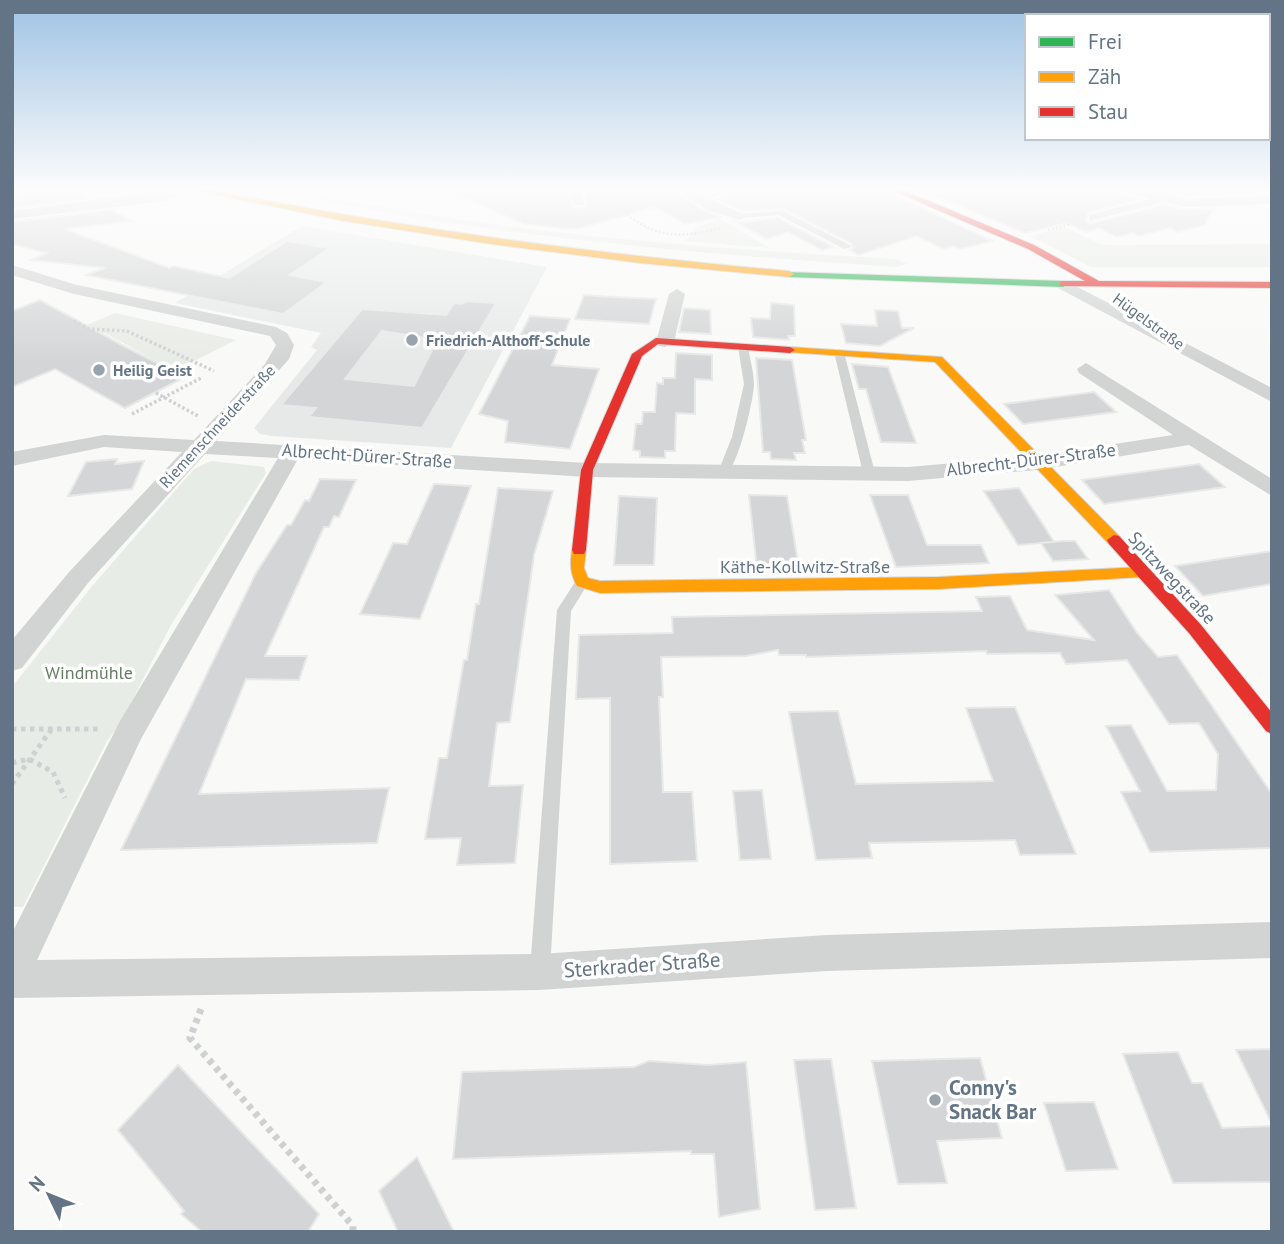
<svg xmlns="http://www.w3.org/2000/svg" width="1284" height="1244" font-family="'PT Sans',sans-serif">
<rect width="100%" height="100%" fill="#f9f9f8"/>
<path fill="#e7e9e9" d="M302 226 547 267 451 448 272 436 260 434 254 428 317 350 311 347 321 333 175 303Z"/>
<g fill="#e8ece6">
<path d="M295 190C492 233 696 247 896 259L907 264 896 267C688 253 483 236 279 192Z"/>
<path d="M719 218 768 247 771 248 685 241 696 228Z"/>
<path d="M1064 227 1103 245 1272 244V267H1091L1030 236Z"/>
<path d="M115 313 236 340 174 371 105 333 86 342 77 329Z"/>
<path d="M211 461 264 467 266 473 171 625 120 724 107 741 23 907H12V687L93 585 194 469Z"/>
</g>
<g fill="#d4d5d6" stroke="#e8e8e8" stroke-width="2" fill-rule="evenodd">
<path d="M40 190H73L88 198 12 208V198Z"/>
<path d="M447 190H567L574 208 586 207 585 190H672L706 212 722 217 685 224 655 207 577 229 559 228 524 224Z"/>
<path d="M738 190H884L993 241 960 249 954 246 944 249 916 236 859 255 850 250 853 248 851 243 784 209 743 211 716 199Z"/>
<path d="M921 190H1096L1140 199 1088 212 1086 221 1090 224 1164 205 1188 210 1213 209 1205 225 1178 232 1170 228 1139 236 1132 233 1117 237 1099 228 1086 232 1067 223 1025 233Z"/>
<path d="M1161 190H1222L1219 195 1188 196Z"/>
<path d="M111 210 132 221 64 229 169 268 173 266 229 278 287 241 330 248 290 275 327 282 283 314 86 275 105 268 31 260 47 253 12 244V222Z"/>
<path d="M778 218 834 247 822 250 788 232 766 239 732 220 739 223Z"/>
<path d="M584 295 614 297 656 299 649 324 575 319Z"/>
<path d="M40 300 122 345 185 377 125 408 55 369 12 387V311Z"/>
<path d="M466 301 496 303 422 428 309 417 316 408 281 405 362 309 446 315 454 303 462 304ZM382 331 437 340 414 386 345 379Z"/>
<path d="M771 303 794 305 795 336H788L789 340 753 337 751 318 770 319Z"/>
<path d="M684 308 710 310 711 334 679 332Z"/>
<path d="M875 310 898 311 902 328H914L880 346 846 343 841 324 877 326Z"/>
<path d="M530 316 570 319 552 365 599 369 570 449 505 442 508 421 479 414Z"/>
<path d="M676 353 712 355V380L695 379V414L676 413 675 451H665V458L640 457V451L633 450 636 424H642L643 412H655L657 383 663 384V378H675Z"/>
<path d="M756 358 792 360 806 440H802L805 453H794L796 460 771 459 770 452H763Z"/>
<path d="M852 364 888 367 916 443 881 442 866 389H859Z"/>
<path d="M1094 392 1116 412 1023 424 1004 404Z"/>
<path d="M117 459 115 464 144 461 132 489 68 496 86 462Z"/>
<path d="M1199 464 1225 487 1104 504 1082 480Z"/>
<path d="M320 479 356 480 339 517 334 516 329 527H324L265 656H307L299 680 246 679 199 794 389 788 377 843 121 850 256 573 287 525H291L305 500 309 501Z"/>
<path d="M434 484 471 486 420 619 360 614 393 543 407 544Z"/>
<path d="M498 488 553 491 534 555 510 722 497 723 489 786 523 785 515 863 457 865 461 838 425 839 439 758H447L464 660H467L476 604H479Z"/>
<path d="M1019 488 1042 523 1054 542 1018 545 984 491Z"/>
<path d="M749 495 787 496 799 568 757 569Z"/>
<path d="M870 495H908L927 545H981L989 563 896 567Z"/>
<path d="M619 496 657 498 654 565H614Z"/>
<path d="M1063 541H1075L1088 559 1053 561 1041 543Z"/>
<path d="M1272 551V584L1203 596 1175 566Z"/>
<path d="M1109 590 1137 633 1158 657 1177 655 1272 794V848L1150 852 1121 792 1140 791 1106 726 1131 725 1167 791 1216 790 1218 754 1199 723 1169 724 1127 660 1066 664 1060 653 987 654 986 651 806 657V655H779L778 650 746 656 661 657 663 697H659L663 792H692L697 861 610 864V698L576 699 579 635 673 633 672 617 982 611 976 597 1010 596 1027 630 1094 640 1055 595Z"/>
<path d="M1015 707 1076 854 1020 855 1015 840 925 842 869 843 872 858 816 860 789 712 838 711 856 784 993 781 966 708Z"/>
<path d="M762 790 771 859 740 860 733 791Z"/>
<path d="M1272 1049V1124L1236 1050Z"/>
<path d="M1178 1052 1192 1083H1202L1222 1128 1272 1126V1182L1173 1183 1123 1054Z"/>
<path d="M980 1058 1002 1138 937 1141 947 1183 898 1184 872 1061Z"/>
<path d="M831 1059 856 1208 815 1210 794 1060Z"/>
<path d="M649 1061 708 1065 746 1062 760 1209 719 1217 714 1154H691V1151L453 1159 462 1072 634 1067Z"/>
<path d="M178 1065 319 1214 308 1232H202L181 1214 184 1211 118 1130Z"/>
<path d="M1094 1102 1118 1169 1066 1171 1044 1103Z"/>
<path d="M417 1157 454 1232H398L379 1191Z"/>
</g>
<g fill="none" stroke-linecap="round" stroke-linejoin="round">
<g stroke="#d6d7d7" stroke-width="2">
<path id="fast" d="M786 272 1063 281 1068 284 1063 287 789 277 786 276Z"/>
</g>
<g stroke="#d6d7d7" stroke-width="2">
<g id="slow">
<path d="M193 190H211C402 228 595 254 789 271L794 274 789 277 640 263 491 244 344 221Z"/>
<path d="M790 347 942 357 1119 536 1121 540 1119 544H1109L935 362 786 352V348Z"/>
<path d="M579 545 586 550 584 568 588 578 600 581 939 577 1142 567 1149 572 1142 577 939 589 600 593 577 586C570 573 570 564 572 550Z"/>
</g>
</g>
<g stroke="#d6d7d7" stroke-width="2">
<g id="jam">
<path d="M891 190H903L1034 245 1099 281 1272 282V288L1060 286V282L1063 281H1085L1028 249Z"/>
<path d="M656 338 790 347 795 350 790 353 658 344 642 356 593 470 586 550 584 554H574L572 550 581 470 632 354Z"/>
<path d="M1114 535 1119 536 1201 625 1272 713V734L1266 731 1189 633 1109 544 1107 540Z"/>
</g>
</g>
<g stroke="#ced0d1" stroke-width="2.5" stroke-dasharray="2 2" stroke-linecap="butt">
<path d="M598 202C616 205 627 216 643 225 665 239 696 235 720 228"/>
<path d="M1048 230 1076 223"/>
</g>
<g stroke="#ced0d1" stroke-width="3.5" stroke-dasharray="2.5 2.5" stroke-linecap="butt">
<path d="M74 321 89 329 127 331 214 371"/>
<path d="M156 393 198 416"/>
<path d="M132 414 203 377"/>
</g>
<g stroke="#ced0d1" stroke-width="5" stroke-dasharray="4.5 4.5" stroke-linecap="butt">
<path d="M12 729H102"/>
<path d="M12 763 29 759 53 772 65 798"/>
<path d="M12 784 51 730"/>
</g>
<path stroke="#ced0d1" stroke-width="7" stroke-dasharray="5 5" stroke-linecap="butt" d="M201 1009 190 1038 353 1226V1232"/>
<g fill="#d2d3d3" fill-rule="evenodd">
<path d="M724 190H736L698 202 694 200Z"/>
<path d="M783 211 850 245 851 247 844 249 779 215 740 218 736 216 740 214Z"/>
<path d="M743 344 748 347C750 359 754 373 754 385 753 402 738 469 724 476L718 472 732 437 744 384 738 347Z"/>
<path d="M839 349 844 352 875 473 869 477 863 473 834 352Z"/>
<path d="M582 577 589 582 571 611 550 970 547 977 540 980 533 977 530 970 557 610 577 579Z"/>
</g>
<g fill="#d2d3d3" fill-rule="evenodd">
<path d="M171 190H191L164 201 12 219V211Z"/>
<path d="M569 190H582L584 205H574Z"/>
<path d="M675 190H691L747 216 740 220 707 210Z"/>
<path d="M1120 190H1147L1188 199 1272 196V204L1188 207 1164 202 1089 221V215L1150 199Z"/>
<path d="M12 265 77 285 276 327 287 333 294 345 289 359 216 441 587 463 908 467 1037 456 1173 435 1079 373 1077 369 1086 363 1272 479V496L1189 445 1037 470 908 481 587 477 298 459 141 739 37 960 539 954 827 935 1272 922V958L827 971 539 990 12 998V933L120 721 278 458 205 454 88 583 22 668 12 671V640L70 571 182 452 104 447 12 466V452L104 435 194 440 265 364 276 345 270 336 74 294 12 275Z"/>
<path d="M1064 280 1272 388V402L1058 288 1056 285Z"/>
<path d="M677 289 685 294 674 342 665 347 659 346 656 342 669 294Z"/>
</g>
<use href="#fast" fill="#30b455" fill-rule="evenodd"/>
<use href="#slow" fill="#ff9f0a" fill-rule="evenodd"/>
<use href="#jam" fill="#e5322d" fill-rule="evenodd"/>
</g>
<linearGradient id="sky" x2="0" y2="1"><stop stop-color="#9fc3e4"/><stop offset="0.52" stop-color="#fcfcfc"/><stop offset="1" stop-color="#fcfcfc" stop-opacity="0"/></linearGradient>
<rect width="1284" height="364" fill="url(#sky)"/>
<g fill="#97a3ad" stroke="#fff" stroke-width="2.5">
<circle cx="412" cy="340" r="7"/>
<circle cx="99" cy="370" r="7"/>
<circle cx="935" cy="1100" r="7"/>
</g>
<g text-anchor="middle" stroke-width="7" stroke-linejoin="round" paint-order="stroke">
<g font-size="16" fill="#627485" stroke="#fff">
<text transform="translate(1149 321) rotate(36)" y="6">Hügelstraße</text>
<text transform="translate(217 426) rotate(-47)" y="6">Riemenschneiderstraße</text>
</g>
<g font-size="16" font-weight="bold" fill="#627485" stroke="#fff" text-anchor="start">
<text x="426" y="346">Friedrich-Althoff-Schule</text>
<text x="113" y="376">Heilig Geist</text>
</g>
<g font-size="18" fill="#627485" stroke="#fff">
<text transform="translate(367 456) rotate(4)" y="6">Albrecht-Dürer-Straße</text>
<text transform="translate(1031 460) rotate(-7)" y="6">Albrecht-Dürer-Straße</text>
<text x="805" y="573">Käthe-Kollwitz-Straße</text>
<text transform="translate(1172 578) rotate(47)" y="6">Spitzwegstraße</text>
</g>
<g font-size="18" fill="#667c62" stroke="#fff">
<text x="89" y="679">Windmühle</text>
</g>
<g font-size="21" fill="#627485" stroke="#fff">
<text transform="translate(642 965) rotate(-4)" y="7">Sterkrader Straße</text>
</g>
<g font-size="21" font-weight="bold" fill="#627485" stroke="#fff" text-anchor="start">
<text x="949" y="1095">Conny's<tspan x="949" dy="24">Snack Bar</tspan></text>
</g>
</g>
<rect width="1284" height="1244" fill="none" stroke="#627485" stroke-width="28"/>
<rect x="1025" y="14" width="245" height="126" fill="#ffffff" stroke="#c0c7ce" stroke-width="2"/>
<rect x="1039" y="37" width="35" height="10" fill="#30b455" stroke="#c0c7ce" stroke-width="2"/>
<text x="1088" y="49" font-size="21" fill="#627485">Frei</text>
<rect x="1039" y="72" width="35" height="10" fill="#ff9f0a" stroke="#c0c7ce" stroke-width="2"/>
<text x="1088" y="84" font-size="21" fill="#627485">Zäh</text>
<rect x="1039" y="107" width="35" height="10" fill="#e5322d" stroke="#c0c7ce" stroke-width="2"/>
<text x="1088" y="119" font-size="21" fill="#627485">Stau</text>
<g transform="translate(49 1195) rotate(313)" stroke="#ffffff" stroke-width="5" paint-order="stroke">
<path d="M0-5L12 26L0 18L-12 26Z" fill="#627485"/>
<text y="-10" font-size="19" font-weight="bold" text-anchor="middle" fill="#627485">N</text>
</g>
</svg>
